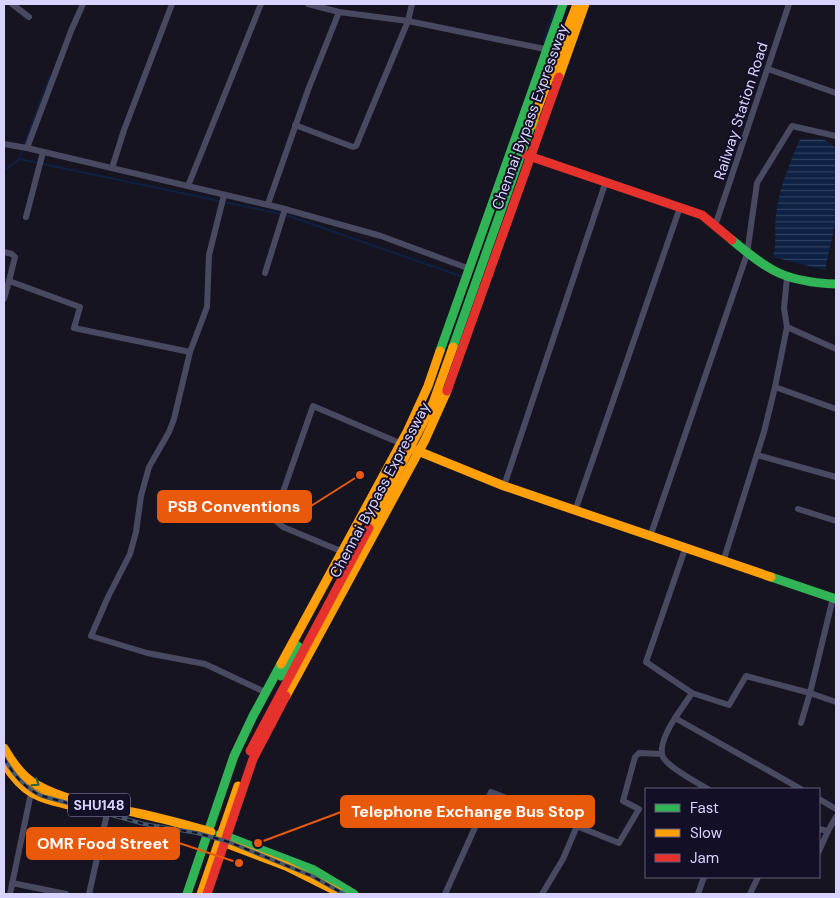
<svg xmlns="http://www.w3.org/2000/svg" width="840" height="898" font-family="'DM Sans',sans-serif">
<defs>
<pattern id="water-rules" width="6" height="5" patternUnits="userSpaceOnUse" patternTransform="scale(1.25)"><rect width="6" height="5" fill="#0d2144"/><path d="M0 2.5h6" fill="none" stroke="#304060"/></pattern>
</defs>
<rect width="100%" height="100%" fill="#161421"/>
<path fill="url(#water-rules)" d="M800 139H823L836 148V220L825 270 773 257C777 241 774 230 776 214 779 188 790 163 800 139Z"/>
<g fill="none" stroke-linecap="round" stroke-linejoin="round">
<g stroke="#0d2144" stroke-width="2">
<path d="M544 41 556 4"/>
<path d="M19 159 220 201"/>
<path d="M4 171 19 159 50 76"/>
<path d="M224 202 281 214"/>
<path d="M286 215 463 277"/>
</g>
<g stroke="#4a4962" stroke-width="6">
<path d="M12 4 29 17"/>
<path d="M308 4 339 12 408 21 545 49"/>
<path d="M768 69 836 93"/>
<path d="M295 125 353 147 356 146 408 21 412 4"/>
<path d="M4 144 27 148 281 208 381 236 470 269"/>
<path d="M27 148 71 31 83 4"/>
<path d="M112 168 124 130 172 4"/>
<path d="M188 186 261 4"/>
<path d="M224 195 209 255 207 307 190 352 174 419 169 432 149 467 141 496 136 532 130 554 108 597 91 636 147 653 205 664 267 693"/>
<path d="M268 204 308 90 339 12"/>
<path d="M26 217 43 152"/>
<path d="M715 226 789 4"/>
<path d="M4 252 12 254 15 257 9 281"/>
<path d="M265 273 285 209"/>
<path d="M4 299 9 281 80 307 74 328 190 352"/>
<path d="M787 327 836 349"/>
<path d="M775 387 836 409"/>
<path d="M757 455 836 477"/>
<path d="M504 486 604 187"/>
<path d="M798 509 836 521"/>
<path d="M575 511 678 213"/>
<path d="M650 537 747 254 757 183 792 126 836 136"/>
<path d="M685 549 646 662 692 693 729 705 746 676 810 693 836 702"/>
<path d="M348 554 283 527 276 521V512L313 406 402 444"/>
<path d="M723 562 764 432 775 387 787 327 784 308 787 278"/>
<path d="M692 693 675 718 801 789"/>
<path d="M675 718C670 726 660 743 662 754 663 765 698 783 708 789"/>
<path d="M801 723 810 693 833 598"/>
<path d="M819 799 836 809"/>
<path d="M819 829 828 831 836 817"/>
<path d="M819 851 828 831"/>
<path d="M12 883 66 894"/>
<path d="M10 894 31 793"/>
<path d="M89 894 107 814"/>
<path d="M445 894 491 792 619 843 639 809 623 801 635 757 639 753 661 754"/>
<path d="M542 894 563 859 577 826"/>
<path d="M698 894 704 877"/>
<path d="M750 894 758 877"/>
</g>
<g stroke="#30b455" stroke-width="9">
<path d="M732 240C770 272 786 282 836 284"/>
<path d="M453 347 531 126 539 124"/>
<path d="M440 351 563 4"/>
<path d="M771 577 836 599"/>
<path d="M281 676 298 646"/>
<path d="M220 834 314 870 354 894"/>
<path d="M187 894 234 756 253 716 281 664"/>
</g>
<g stroke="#ff9f0a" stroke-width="9">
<path d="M559 77 585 4"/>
<path d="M531 126 577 4"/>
<path d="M413 449 504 486 771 577"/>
<path d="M369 528 433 403 453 347"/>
<path d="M281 664 407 432 428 386 440 351"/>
<path d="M286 696 425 440 447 391"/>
<path d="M4 748C12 762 22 777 37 785 67 802 103 806 137 813 162 818 186 825 211 832"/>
<path d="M4 763C27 799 42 798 81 808"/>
<path d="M228 844 286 866 338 892"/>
<path d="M201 894 238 786"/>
</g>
<g stroke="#e5322d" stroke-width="9">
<path d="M526 155 702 215 732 240"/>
<path d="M447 391 559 77"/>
<path d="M250 751 369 528"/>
<path d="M207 894 253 759 286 696"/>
</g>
<g stroke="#43596b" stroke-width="4">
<path id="rail" d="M4 758C13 774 24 788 42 796L144 824 197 833 229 842 312 876 344 894"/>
</g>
<use href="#rail" stroke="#130f26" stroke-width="2" stroke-dasharray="5.5" stroke-linecap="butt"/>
</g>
<defs><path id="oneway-chevron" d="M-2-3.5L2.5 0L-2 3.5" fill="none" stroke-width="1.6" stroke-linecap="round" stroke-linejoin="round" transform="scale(1.25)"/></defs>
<use stroke="#22623e" href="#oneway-chevron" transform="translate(36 783) rotate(33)"/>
<g text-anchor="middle" stroke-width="4" stroke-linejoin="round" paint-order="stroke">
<rect fill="#130f26" stroke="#9e99be" stroke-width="1" x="68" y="793.5" width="62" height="23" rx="4"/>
<g font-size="14" font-weight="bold" fill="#d9d4ff">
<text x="99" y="810">SHU148</text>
</g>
<g font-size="15" fill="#d9d4ff" stroke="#130f26">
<text transform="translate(741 111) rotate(-72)" y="5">Railway Station Road</text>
<text transform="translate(530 117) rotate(-70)" y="5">Chennai Bypass Expressway</text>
<text transform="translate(380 490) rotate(-62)" y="5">Chennai Bypass Expressway</text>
</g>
</g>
<path fill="none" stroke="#e8590c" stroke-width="2" d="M360 475L311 506M258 843L341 812M239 863L179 843"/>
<g fill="#e8590c" stroke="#130f26" stroke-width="2">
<circle cx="360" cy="475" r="5"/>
<circle cx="258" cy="843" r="5"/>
<circle cx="239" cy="863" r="5"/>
</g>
<g fill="#e8590c" stroke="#e8590c" stroke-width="2">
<rect x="158" y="491" width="153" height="31" rx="5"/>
<rect x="341" y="796" width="253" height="31" rx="5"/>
<rect x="27" y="828" width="152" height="31" rx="5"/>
</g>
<g font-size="16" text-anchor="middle" font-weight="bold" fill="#fff">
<text x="234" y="512">PSB Conventions</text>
<text x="468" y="817">Telephone Exchange Bus Stop</text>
<text x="103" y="849">OMR Food Street</text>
</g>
<rect width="840" height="898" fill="none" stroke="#d9d4ff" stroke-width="10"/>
<rect x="645" y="788" width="175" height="90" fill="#130f26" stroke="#625e7d"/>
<rect x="655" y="804" width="25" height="8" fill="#30b455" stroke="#625e7d"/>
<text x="690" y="813" font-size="15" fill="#d9d4ff">Fast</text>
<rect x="655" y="829" width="25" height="8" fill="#ff9f0a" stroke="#625e7d"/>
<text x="690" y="838" font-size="15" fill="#d9d4ff">Slow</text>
<rect x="655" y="854" width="25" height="8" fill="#e5322d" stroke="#625e7d"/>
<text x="690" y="863" font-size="15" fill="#d9d4ff">Jam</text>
</svg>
